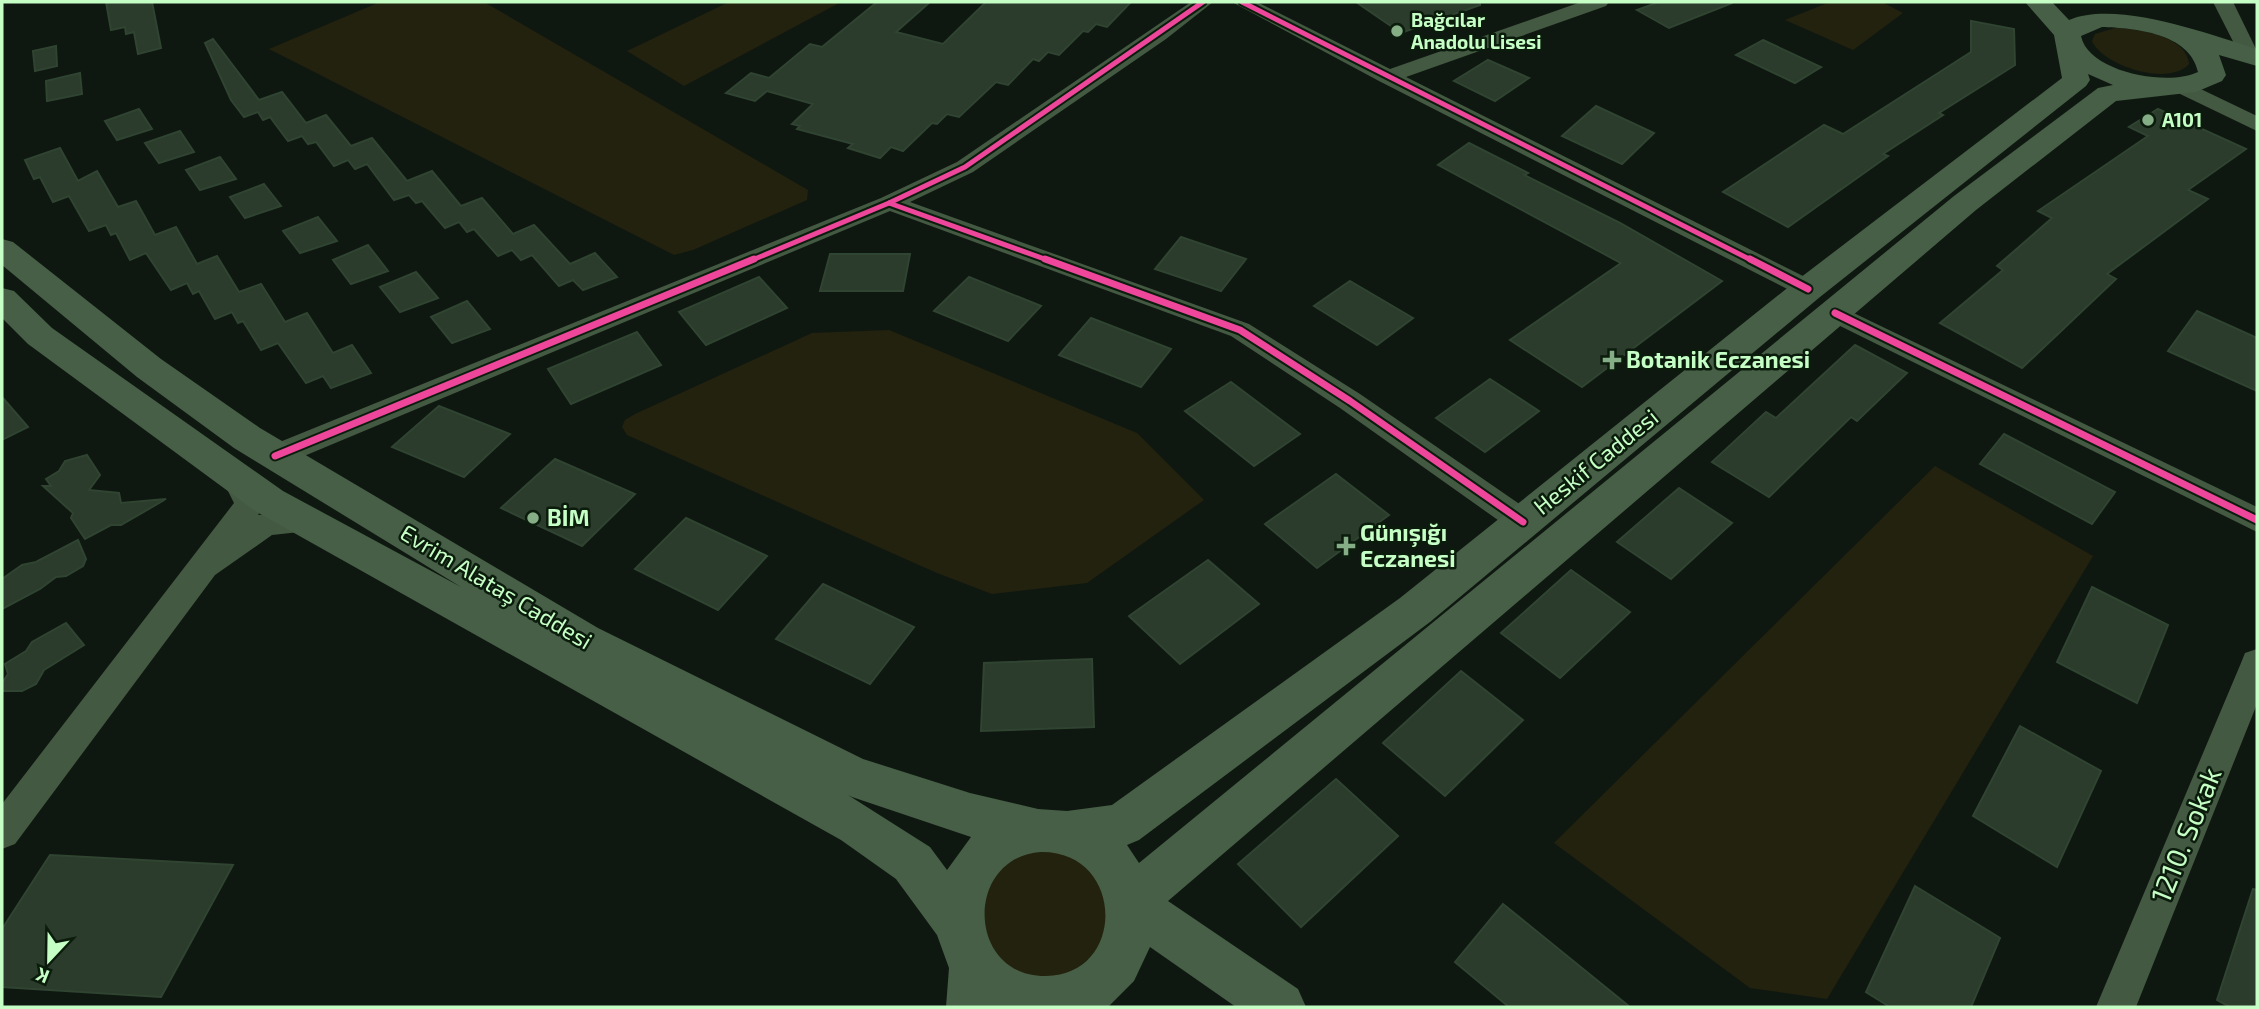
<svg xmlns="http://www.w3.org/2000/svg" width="2259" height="1009" font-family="'Exo 2',sans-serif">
<rect width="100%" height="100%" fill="#0f1810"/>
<g fill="#23220e">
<path d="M380 2H484L808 190 807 200 693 250 674 255 269 49Z"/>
<path d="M729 2H841L684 86 627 51Z"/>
<path d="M1830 2H1882L1903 13 1853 50 1785 20Z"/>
<path d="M2115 28C2137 29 2186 35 2189 64 2169 87 2103 66 2092 41L2095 34Z"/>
<path d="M889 330 1137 433 1204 500 1087 583 992 594 937 573 627 435 622 427 625 420 635 414 812 333Z"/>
<path d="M1935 466 2093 556 1827 999 1750 988 1554 843Z"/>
<path d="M1033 844 1099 860 1114 940 1060 981 1014 975 981 939C981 877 982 878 1033 844Z"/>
</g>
<g fill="#2b3b2c" stroke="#304432" stroke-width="2">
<path d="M106 2H152L161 48 138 54 134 32 126 34 125 27 111 30Z"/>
<path d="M877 2H930L896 32 943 44 986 2H1131L1107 27 1096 24 1088 32 1083 31 1059 55 1048 52 1039 61 1033 59 1008 85 996 82 959 117 947 114 937 124 932 123 903 151 891 147 880 158 848 148 853 144 797 129 800 126 792 124 813 104 767 91 755 101 726 93 751 73 769 78 810 44 822 47Z"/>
<path d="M1356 2H1480V5L1401 33Z"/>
<path d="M1659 2H1732V3L1669 28 1637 10Z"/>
<path d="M1971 21 2014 29 2015 65 1939 113 1943 115 1883 154 1888 156 1788 227 1723 192 1824 125 1843 134 1971 52Z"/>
<path d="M213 39 259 100 282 92 306 123 326 115 351 146 372 138 407 181 432 171 461 206 482 198 513 234 534 225 570 264 595 253 617 277 583 290 573 280 559 286 532 255 521 260 512 250 498 256 474 229 467 232 459 222 445 228 422 201 416 203 409 195 394 200 367 164 355 169 348 160 334 166 316 142 308 144 302 136 288 141 270 117 263 120 258 112 244 117 231 100 205 43Z"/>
<path d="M1763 40 1821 67 1795 83 1736 55Z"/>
<path d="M56 46 57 66 35 71 33 51Z"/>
<path d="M1488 60 1529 78 1495 101 1454 81Z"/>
<path d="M80 73 82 94 47 101 46 81Z"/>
<path d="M1596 106 1654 133 1622 164 1562 136Z"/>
<path d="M139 109 152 129 117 140 105 121Z"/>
<path d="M2158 109 2246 149 2188 190 2208 199 2107 274 2116 279 2022 368 1940 323 2003 270 1997 266 2052 218 2038 211 2148 136 2129 127Z"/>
<path d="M180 131 194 152 159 163 145 143Z"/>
<path d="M1469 143 1528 173 1524 175 1620 223 1722 281 1582 387 1510 340 1621 263 1438 165Z"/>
<path d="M60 148 78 181 97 171 118 207 136 201 155 235 176 227 197 264 217 256 239 292 261 284 285 322 307 313 333 353 352 345 371 373 331 388 323 376 306 383 278 343 261 350 243 321 238 323 232 312 215 319 199 291 193 294 187 283 171 290 146 253 130 260 116 233 111 235 106 225 89 231 69 196 53 202 40 177 34 179 25 160Z"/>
<path d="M220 157 236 179 200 190 186 170Z"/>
<path d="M264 184 281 206 245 218 230 197Z"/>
<path d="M318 217 337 241 300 253 283 231Z"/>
<path d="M1181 237 1246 259 1221 291 1155 269Z"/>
<path d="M368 245 388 271 351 284 333 260Z"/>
<path d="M830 254H910L903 291H820Z"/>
<path d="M416 272 438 298 400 312 380 287Z"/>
<path d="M759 277 787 308 706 345 679 312Z"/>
<path d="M969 277 1041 306 1008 341 934 311Z"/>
<path d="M1350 281 1413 318 1377 345 1314 306Z"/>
<path d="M467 301 490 329 452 343 431 317Z"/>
<path d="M2197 311 2257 338V391L2168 351Z"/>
<path d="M1091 318 1171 349 1141 387 1059 355Z"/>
<path d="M637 332 661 365 571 404 548 369Z"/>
<path d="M1855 345 1907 373 1857 421 1851 417 1769 497 1712 462 1766 412 1776 418Z"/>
<path d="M1490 379 1539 411 1485 452 1436 418Z"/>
<path d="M1231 382 1300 434 1254 466 1185 411Z"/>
<path d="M2 397 28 427 2 440Z"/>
<path d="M439 406 510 434 464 477 392 447Z"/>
<path d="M2004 434 2115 492 2092 524 1980 464Z"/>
<path d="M87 455 100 475 89 490 119 493 121 503 166 499 121 525H111L85 539 71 518 73 513 43 486H51L46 479 59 471 65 461Z"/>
<path d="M555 459 635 494 582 546 501 508Z"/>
<path d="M1336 474 1389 515 1317 568 1265 524Z"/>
<path d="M1679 488 1732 523 1671 579 1617 542Z"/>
<path d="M686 518 767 556 718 610 635 569Z"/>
<path d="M78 540 86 559 83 566 66 576 56 577 40 589 2 609V579L22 565 36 562Z"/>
<path d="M1208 560 1259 604 1180 664 1129 616Z"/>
<path d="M1571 570 1630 612 1560 678 1501 633Z"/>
<path d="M823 584 914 627 870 684 776 639Z"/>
<path d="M2092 587 2168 625 2137 703 2057 662Z"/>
<path d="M66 623 84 645 44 670 36 684 22 691H2V683L8 674 5 664 26 651 32 642Z"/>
<path d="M1092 659 1094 727 981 731 984 663Z"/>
<path d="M1461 671 1523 720 1445 796 1383 743Z"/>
<path d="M2020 726 2101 771 2057 867 1973 816Z"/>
<path d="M1336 779 1398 836 1301 927 1238 864Z"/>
<path d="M50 855 233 865 161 997 2 987V929Z"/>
<path d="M1915 886 2000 938 1971 1007H1890L1866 992Z"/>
<path d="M2253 889 2257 890V1007H2230L2217 1000Z"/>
<path d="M1503 904 1630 1007H1509L1455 962Z"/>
</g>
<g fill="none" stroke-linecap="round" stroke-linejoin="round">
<g fill="#445942" fill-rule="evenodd">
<path d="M1191 2H1213L1166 39 973 172 910 202 1249 324 1360 394 1534 514 1538 522 1534 530 1523 534 1512 530 1340 408 1231 336 890 211 285 464 275 467 265 464 261 456 265 448 881 198 957 162Z"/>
<path d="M1232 2H1257L1390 69 1581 2H1609L1606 6 1406 77 1817 283 1821 289 1817 295H1799L1379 81Z"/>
<path d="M2213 2H2233L2257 51V61H2243Z"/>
<path d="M2184 81 2257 116V131L2176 92 2173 87 2176 82Z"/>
<path d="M1835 304 2257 507V532L1826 319 1822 313 1826 307Z"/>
<path d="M236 466 246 469 265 504 258 515 307 510 318 514 322 522 318 530 272 535 215 575 15 844 2 849V804L234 503 221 477 226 469Z"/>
<path d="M2257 649V704L2136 1007H2096L2241 663 2245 653Z"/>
</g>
<path fill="#465f46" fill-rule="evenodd" d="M2025 2H2052L2069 20C2118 0 2207 34 2257 49V66L2219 55 2226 75 2222 81 2196 92 2116 101 1976 210 1168 901 1298 989 1306 1007H1236L1150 947 1134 981 1108 1007H946L949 968 937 935 896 879 841 840 255 511 28 344 2 318V288L14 291 52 328 283 491 461 587 234 448 137 377 2 265V239L13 242 161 359 260 428 598 628 863 759 970 793 1038 809 1067 811 1112 805 1400 598 1796 281 2062 78 2054 35ZM2102 27C2134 28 2190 33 2198 72 2168 87 2088 72 2081 36ZM2088 74 2113 85 2098 88 1954 196 1139 863 1127 845 1139 840 1430 622 1820 297 2086 86 2090 80ZM848 795 852 797 971 837 947 870 930 847ZM1041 852C1125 851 1127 975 1046 976 966 977 964 857 1041 852Z"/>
<g stroke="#0b1c0c" stroke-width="9">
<g id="cycleway-far1">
<path d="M1242 2 1753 261"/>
<path d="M889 203 1050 261"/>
<path d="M750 261 889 203 965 167 1203 2"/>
</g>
</g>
<g stroke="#0b1c0c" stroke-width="11">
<g id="cycleway">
<path d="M1045 259 1240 330 1350 401 1523 522"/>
<path d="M1750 259 1808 289"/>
<path d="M1835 313 2257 520"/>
<path d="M275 456 754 259"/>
</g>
</g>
<use href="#cycleway-far1" stroke="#ed469a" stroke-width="5"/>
<use href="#cycleway" stroke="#ed469a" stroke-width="7"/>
</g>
<g fill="#86ae86" stroke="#0b1c0c" stroke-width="2.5">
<circle cx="1397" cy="31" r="7"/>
<circle cx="2148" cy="120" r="7"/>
<path d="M1608.5 349.5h7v7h7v7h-7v7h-7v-7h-7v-7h7z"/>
<circle cx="533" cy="518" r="7"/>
<path d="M1342.5 535.5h7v7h7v7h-7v7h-7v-7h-7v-7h7z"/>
</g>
<g text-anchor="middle" stroke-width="5" stroke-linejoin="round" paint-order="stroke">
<g font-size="19" font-weight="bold" fill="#c6ffc6" stroke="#0b1c0c" text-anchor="start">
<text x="1411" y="27">Bağcılar<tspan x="1411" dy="22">Anadolu Lisesi</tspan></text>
<text x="2162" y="127">A101</text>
</g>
<g font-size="23" font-weight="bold" fill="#c6ffc6" stroke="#0b1c0c" text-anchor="start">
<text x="1626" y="368">Botanik Eczanesi</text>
<text x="547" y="526">BİM</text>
<text x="1360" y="541">Günışığı<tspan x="1360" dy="26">Eczanesi</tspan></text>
</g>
<g font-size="23" fill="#c6ffc6" stroke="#0b1c0c">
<text transform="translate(1596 462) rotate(-39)" y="8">Heskif Caddesi</text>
<text transform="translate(496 587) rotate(31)" y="8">Evrim Alataş Caddesi</text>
</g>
<g font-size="28" fill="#c6ffc6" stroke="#0b1c0c">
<text transform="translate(2186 835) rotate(-68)" y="10">1210. Sokak</text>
</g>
</g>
<rect width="2259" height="1009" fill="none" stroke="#c6ffc6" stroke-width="7"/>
<g transform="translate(49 960) rotate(202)" stroke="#0b1c0c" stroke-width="5" paint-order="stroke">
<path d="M0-5L12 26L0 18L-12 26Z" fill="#c6ffc6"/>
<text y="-10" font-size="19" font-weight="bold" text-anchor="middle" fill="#c6ffc6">K</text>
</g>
</svg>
